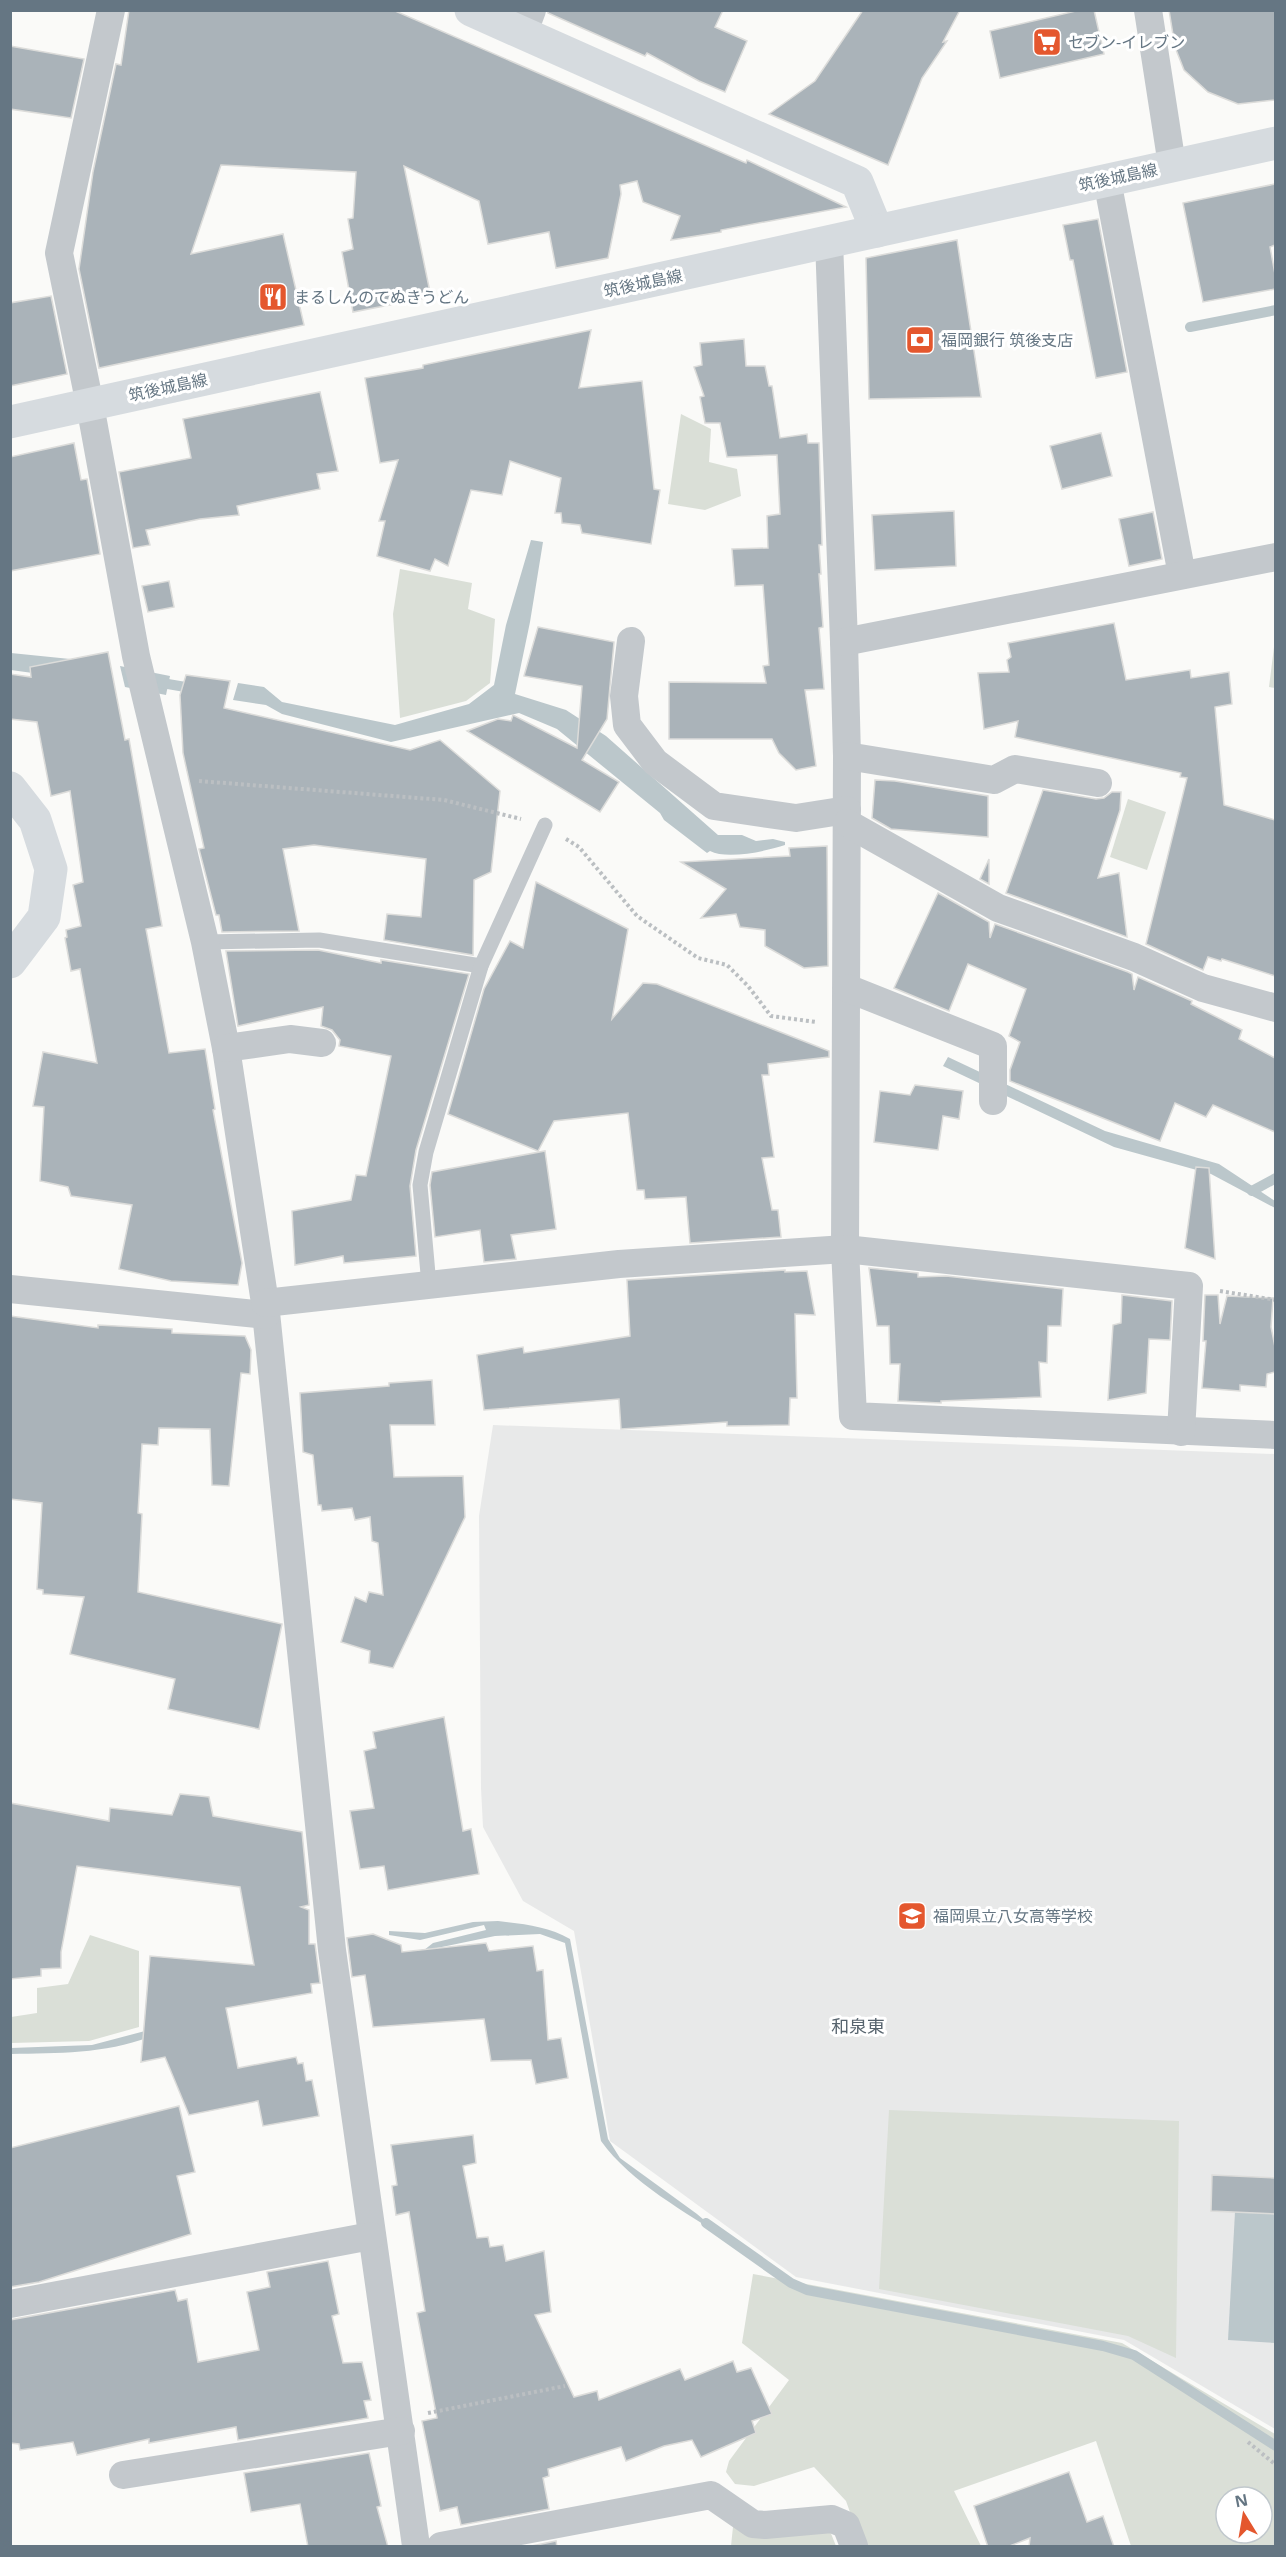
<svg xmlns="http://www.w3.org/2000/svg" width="1286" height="2557" font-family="'Open Sans','Noto Sans JP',sans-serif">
<rect width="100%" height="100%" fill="#fafaf8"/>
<path fill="#e8e9e9" d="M493 1425 1275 1454V2429L1124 2340 796 2277 610 2141 574 1931 523 1901 483 1827 481 1788 479 1516Z"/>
<g fill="#dadfd7" fill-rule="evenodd">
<path d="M681 414 711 429 709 462 737 469 741 496 705 510 668 504Z"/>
<path d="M400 569 472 583 468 609 495 619 490 683 466 701 400 718 393 614Z"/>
<path d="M1274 647H1276L1275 688 1269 687Z"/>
<path d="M1128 799 1166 812 1147 870 1110 857Z"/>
<path d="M90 1935 139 1951V2027L89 2041 11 2043V2017L37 2013V1988L68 1984Z"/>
<path d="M889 2110 1179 2121 1176 2358 1128 2336 879 2289Z"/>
<path d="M753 2274 1122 2343 1275 2434V2546H1131L1096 2441 954 2491 981 2546H862L846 2501 814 2467 754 2486 735 2484 726 2472 729 2461 789 2380 742 2343ZM1226 2497H1262V2533H1226Z"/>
<path d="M828 2526 836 2546H731L733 2527Z"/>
</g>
<g fill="#bbc7cb">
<path d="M531 540 543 542 530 622 515 694 566 710 606 736 718 835H742L756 841 773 839 785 842V845C767 851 727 860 710 851L707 853 664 820 660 813 557 729 519 713 391 742 282 714 266 705 233 700 238 683 264 687 282 702 395 725 469 704 494 685 506 625Z"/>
<path d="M11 653 80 660 83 680 11 670Z"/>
<path d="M120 666 170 676 166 695 125 687Z"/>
<path d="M948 1057 1105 1131 1219 1164 1275 1201V1208L1211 1174 1114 1147 943 1066Z"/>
<path d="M498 1921C523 1924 548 1926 570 1939L608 2139 620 2158 697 2214 729 2241C686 2212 631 2183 601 2141L565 1943 540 1934 495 1936 437 1948 386 1989 381 1984 433 1943 486 1930 484 1925 420 1940 389 1935V1931L425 1933 473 1922Z"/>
<path d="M145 2031 149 2037C105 2054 57 2053 11 2054V2048L92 2045Z"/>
<path d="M1235 2212 1275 2214V2343L1228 2340Z"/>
</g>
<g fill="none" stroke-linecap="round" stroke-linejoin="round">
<g stroke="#bbc7cb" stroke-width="10">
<path d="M1190 327 1276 310"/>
<path d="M162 683 197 689"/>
<path d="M1252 1191 1276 1178"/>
<path d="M706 2223 791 2283 807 2290 1103 2346 1134 2355 1276 2446"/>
</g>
</g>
<g fill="#aab3b9" stroke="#dcdcda" stroke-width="1.5">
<path d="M129 10H393L746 163 747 160 846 207 721 230V232L671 240 680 216 643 202 637 181 620 185 621 194 608 258 556 268 549 232 488 244 479 201 404 166 431 297 353 312 342 252 353 249 348 219 353 218 356 172 221 165 191 254 283 234 304 325 99 368 79 269 93 172 116 64 121 65Z"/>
<path d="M548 10H723L715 27 747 41 725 92 699 81 647 53 645 56 548 13Z"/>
<path d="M863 10H960L943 42 947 41 922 78 888 165 769 114 815 81Z"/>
<path d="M1080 10H1094L1104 54 1000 78 990 31Z"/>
<path d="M1169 10H1275V100L1238 104 1208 92 1184 70 1175 47Z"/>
<path d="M10 46 84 59 71 118 10 109Z"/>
<path d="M1275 184V245L1270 247 1275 274V289L1203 302 1183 203Z"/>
<path d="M1098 219 1127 372 1096 378 1073 260H1070L1063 225Z"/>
<path d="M957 240 981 397 869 399 866 258Z"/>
<path d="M51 296 67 374 10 386V303Z"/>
<path d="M591 330 579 388 642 381 654 489 660 490 651 544 582 533 580 525 562 523 561 513H555L561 478 510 461 502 495 471 490 448 566 435 559 430 571 377 556 385 521H379L398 460 380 463 365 378 423 368V365Z"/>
<path d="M744 339 746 366H765L769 386H772L780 438 807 434 808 443H819L822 545H819L821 574H819L823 627 819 628 824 689 805 690 816 766 796 770 779 753 772 739H669V682L766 683 763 666 769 665 763 585 735 586 732 549 768 548 767 516 780 514 777 455 727 457 720 423H705L700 397 704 396 694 367 702 365 700 343Z"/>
<path d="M320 392 338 471 317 474 320 489 237 506 239 515 200 519 146 530 150 545 133 548 119 472 191 458 183 419Z"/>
<path d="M1101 433 1112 476 1062 489 1050 446Z"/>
<path d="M74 443 81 480 87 479 100 554 10 571V457Z"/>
<path d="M954 511 956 566 875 570 872 515Z"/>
<path d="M1153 512 1162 559 1129 566 1119 519Z"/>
<path d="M169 581 174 607 148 612 142 586Z"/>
<path d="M1114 623 1126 680 1190 670 1191 678 1229 672 1232 704 1215 707 1224 805 1275 820V976L1222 959 1221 961 1208 957 1203 970 1146 944 1187 778 1180 777 1181 773 1015 737 1018 721 984 729 978 673 1009 672 1007 660 1011 657 1008 643Z"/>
<path d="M538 627 614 642 607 719 582 760 619 782 600 812 467 731 498 719 511 721 513 715 577 748 582 686 524 676Z"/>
<path d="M108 652 125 740 129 739 162 926 146 929 169 1053 205 1049 215 1109 213 1110 242 1263 238 1285 171 1281 119 1269 132 1205 71 1196 68 1187 40 1181 44 1107 33 1106 43 1052 97 1063 80 969 71 971 65 938 67 937 66 930 81 926 73 885 83 882 70 791 51 796 37 722 10 719V674L31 677 30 667Z"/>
<path d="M186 675 230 681 224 708 410 750 440 740 500 791 491 872 474 880 473 955 384 940 387 914 421 917 426 859 314 845 283 849 299 931 222 932 219 915H216L199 849 204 848 183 753 180 695Z"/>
<path d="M875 780 895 781 988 796V837L891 829 872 818Z"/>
<path d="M1043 790 1096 799 1104 798 1112 792H1121L1120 810 1098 878 1119 873 1127 937 1006 893Z"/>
<path d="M827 846 828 966 804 968 765 946V930L740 927 736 914 701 918 726 889 681 862 790 856 789 848Z"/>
<path d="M989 859V884L980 879Z"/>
<path d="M536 882 628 929 612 1019 643 983 657 984 829 1051V1057L768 1064 769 1075H762L774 1157 762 1158 772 1210H778L781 1237 690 1243 686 1197 645 1199 644 1190H637L628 1113 554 1121 538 1151 448 1114 484 989 510 941 523 948Z"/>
<path d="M938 893 989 922 990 938 995 924 1128 972 1132 974 1134 990 1138 977 1192 1001 1191 1004 1242 1030 1239 1039 1275 1058V1132L1213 1105 1206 1117 1175 1103 1160 1141 1010 1081V1070L1020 1042 1009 1036 1026 989 968 964 949 1011 894 988Z"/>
<path d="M318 950 381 963V960L469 974 416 1150 410 1186 416 1256 344 1263 343 1256 295 1265 292 1211 351 1200 356 1175 366 1176 391 1056 339 1046 340 1040 332 1030 321 1026 323 1007 238 1026 226 951Z"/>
<path d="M915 1085 963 1091 959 1119 943 1116 938 1150 874 1142 880 1091 910 1095Z"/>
<path d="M545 1151 556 1229 511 1235 516 1259 484 1262 480 1230 435 1237 430 1185 432 1172Z"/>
<path d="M1196 1167 1209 1168 1215 1259 1185 1248Z"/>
<path d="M869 1268 918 1273V1277L946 1276 1063 1289 1061 1326H1048L1047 1363 1039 1362 1041 1397 941 1401V1403L898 1401 900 1364H890L889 1326H877Z"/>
<path d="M785 1270V1272L807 1271 815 1315 795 1314 797 1398H790L789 1425 727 1426V1422L621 1429 619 1399 484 1410 477 1355 523 1347 524 1353 630 1336 627 1280Z"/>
<path d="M1122 1295 1172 1301 1170 1340 1149 1339 1146 1393 1108 1400 1113 1325 1121 1323Z"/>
<path d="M1205 1295H1218L1220 1324 1227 1296 1273 1298 1271 1327 1275 1347V1372L1267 1374 1266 1387 1240 1385V1391L1202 1388 1206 1341H1203Z"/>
<path d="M10 1316 98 1328V1325L172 1329V1333L245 1336 251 1350 250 1374 241 1373 229 1486 212 1485 210 1429 159 1428 158 1445 142 1444 138 1513 142 1514 138 1592 282 1624 259 1729 168 1709 175 1679 70 1654 84 1597 43 1594V1590L37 1589 42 1503 10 1499Z"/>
<path d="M432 1380 435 1425H390L394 1477 463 1476 465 1517 393 1668 369 1663 370 1651 341 1642 355 1597 366 1602 369 1592 383 1595 378 1543 372 1541 370 1517 355 1520 352 1508 322 1511 321 1505H318L313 1455 303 1452 300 1393 389 1386V1383Z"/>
<path d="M444 1717 463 1831 471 1829 479 1874 388 1890 384 1866 360 1869 350 1811 374 1808 364 1751 376 1748 373 1732Z"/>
<path d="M180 1794 209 1797 213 1816 302 1832 309 1905 301 1907 309 1910V1944H315L320 1983 311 1984 312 1993 226 2008 238 2068 296 2057 298 2064 303 2063 306 2081 312 2080 319 2116 263 2126 258 2101 189 2115 165 2057 141 2062 150 1956 254 1965 240 1887 77 1866 61 1952V1968L41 1969V1976L10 1979V1803L109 1821 110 1808 172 1815Z"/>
<path d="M373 1934 401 1945 402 1952 486 1943 489 1951 533 1946 537 1971 543 1970 548 2040 561 2038 568 2078 536 2084 531 2060 491 2061 484 2019 373 2027 365 1975 352 1977 347 1938Z"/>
<path d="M179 2106 195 2172 177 2176 191 2234 39 2282 10 2287V2148Z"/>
<path d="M473 2135 476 2163 463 2166 477 2238 488 2237 490 2247 503 2245 506 2261 544 2251 551 2312 535 2315 574 2397 597 2391 599 2400 680 2369 685 2380 733 2361 737 2372 751 2368 772 2414 752 2421 756 2433 701 2457 692 2440 664 2446 626 2461 621 2447 548 2469 549 2476 543 2478 549 2509 461 2525 457 2507 440 2511 422 2421 437 2418 417 2313 425 2311 409 2212 396 2215 392 2186 397 2185 391 2145Z"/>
<path d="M1212 2175 1275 2178V2214L1211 2211Z"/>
<path d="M328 2261 339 2314 332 2316 343 2363 362 2362 371 2400 364 2401 368 2418 238 2440 236 2427 149 2443V2439L77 2455 73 2442 20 2450 19 2444 10 2443V2320L175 2290 178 2301 187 2299 198 2362 259 2350 247 2292 270 2287 267 2272Z"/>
<path d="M369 2453 381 2506 377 2507 388 2547H308L300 2504 251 2512 244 2473Z"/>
<path d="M1069 2472 1087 2522 1103 2516 1114 2547H1029L1030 2538 1007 2547H988L974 2506Z"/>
<path d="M556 2541 557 2547H527Z"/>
</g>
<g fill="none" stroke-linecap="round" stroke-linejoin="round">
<g stroke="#bbbfc2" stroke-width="4" stroke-dasharray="3 3" stroke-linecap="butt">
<path d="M199 781 444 800 521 819"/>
<path d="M566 839 579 847 637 916 698 958 727 965 748 986 771 1016 816 1022"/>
<path d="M1220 1291 1276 1300"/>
<path d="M428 2413 565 2386"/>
<path d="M1248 2442 1276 2465"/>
</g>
<g stroke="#c3c8cc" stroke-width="15">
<path d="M205 942 319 940 481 966"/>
<path d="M429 1285 420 1185 426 1152 481 966 545 825"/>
</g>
<g stroke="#c3c8cc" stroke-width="28">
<path d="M111 10 59 253 90 405 136 656 205 942 226 1048 265 1303 332 1950 416 2546"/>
<path d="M1148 10 1172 165"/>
<path d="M529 18 532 10"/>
<path d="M1107 180 1182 575"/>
<path d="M829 241 844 642 847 756 845 1249 853 1416 1276 1435"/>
<path d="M631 641 624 696 627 725 655 762 714 806 796 818 847 810"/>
<path d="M844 642 1276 557"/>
<path d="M847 756 994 780 1015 769 1098 783"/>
<path d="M847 823 998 908 1134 957 1203 988 1276 1008"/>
<path d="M847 988 993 1046V1101"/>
<path d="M226 1048 290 1039 322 1043"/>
<path d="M10 1289 266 1315"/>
<path d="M265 1303 619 1264 845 1249 1189 1286 1181 1432"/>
<path d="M10 2304 371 2236"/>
<path d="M123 2475 401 2431"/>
<path d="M441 2546 711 2495 753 2524 765 2525 832 2519 846 2525 854 2546"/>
</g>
<g stroke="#d6dbdf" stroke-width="33">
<path d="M471 10 857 182 877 231"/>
<path d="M10 422 1276 143"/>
<path d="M10 788 35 820 51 869 44 917 10 962"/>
</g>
</g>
<defs>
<g id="supermarket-square" transform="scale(1.5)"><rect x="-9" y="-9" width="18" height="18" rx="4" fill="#e4572e" stroke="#fff"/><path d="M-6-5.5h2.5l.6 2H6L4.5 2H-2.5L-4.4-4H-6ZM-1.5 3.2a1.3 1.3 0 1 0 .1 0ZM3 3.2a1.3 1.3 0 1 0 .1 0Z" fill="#fff"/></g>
<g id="restaurant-square" transform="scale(1.5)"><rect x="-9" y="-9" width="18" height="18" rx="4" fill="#e4572e" stroke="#fff"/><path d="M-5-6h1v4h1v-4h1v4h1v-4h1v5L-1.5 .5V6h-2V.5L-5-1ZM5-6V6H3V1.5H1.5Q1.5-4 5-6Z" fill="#fff"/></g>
<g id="bank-square" transform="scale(1.5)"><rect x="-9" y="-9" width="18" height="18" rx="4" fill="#e4572e" stroke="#fff"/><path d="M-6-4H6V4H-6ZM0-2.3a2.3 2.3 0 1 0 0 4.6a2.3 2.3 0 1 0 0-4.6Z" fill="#fff"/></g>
<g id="school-square" transform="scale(1.5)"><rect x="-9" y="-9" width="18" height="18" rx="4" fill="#e4572e" stroke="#fff"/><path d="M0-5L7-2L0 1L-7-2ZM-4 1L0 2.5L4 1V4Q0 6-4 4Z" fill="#fff"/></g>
</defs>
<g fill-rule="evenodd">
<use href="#supermarket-square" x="1047" y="42"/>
<use href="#restaurant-square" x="273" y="297"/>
<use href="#bank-square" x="920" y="340"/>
<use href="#school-square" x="912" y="1916"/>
</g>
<g text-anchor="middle" stroke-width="6" stroke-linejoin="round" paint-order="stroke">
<g font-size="16" fill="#657683" stroke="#fff" text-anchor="start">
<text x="1068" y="48">セブン-イレブン</text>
<text x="294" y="303">まるしんのてぬきうどん</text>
<text x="941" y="346">福岡銀行 筑後支店</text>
<text x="933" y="1922">福岡県立八女高等学校</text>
</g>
<g font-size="16" fill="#657683" stroke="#fff">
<text transform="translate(1118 177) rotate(-12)" y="6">筑後城島線</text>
<text transform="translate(643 283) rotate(-12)" y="6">筑後城島線</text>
<text transform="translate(168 387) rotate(-12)" y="6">筑後城島線</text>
</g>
<g font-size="18" fill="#57646e" stroke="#fff">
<text x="858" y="2033">和泉東</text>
</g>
</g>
<rect width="1286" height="2557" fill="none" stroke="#657683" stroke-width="24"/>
<g transform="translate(1244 2515) rotate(349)"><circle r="28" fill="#ffffff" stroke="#c1c8cd" stroke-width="1.5"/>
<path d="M0-4.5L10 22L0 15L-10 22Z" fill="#e4572e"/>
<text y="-9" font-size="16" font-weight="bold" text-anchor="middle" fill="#657683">N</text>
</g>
</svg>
